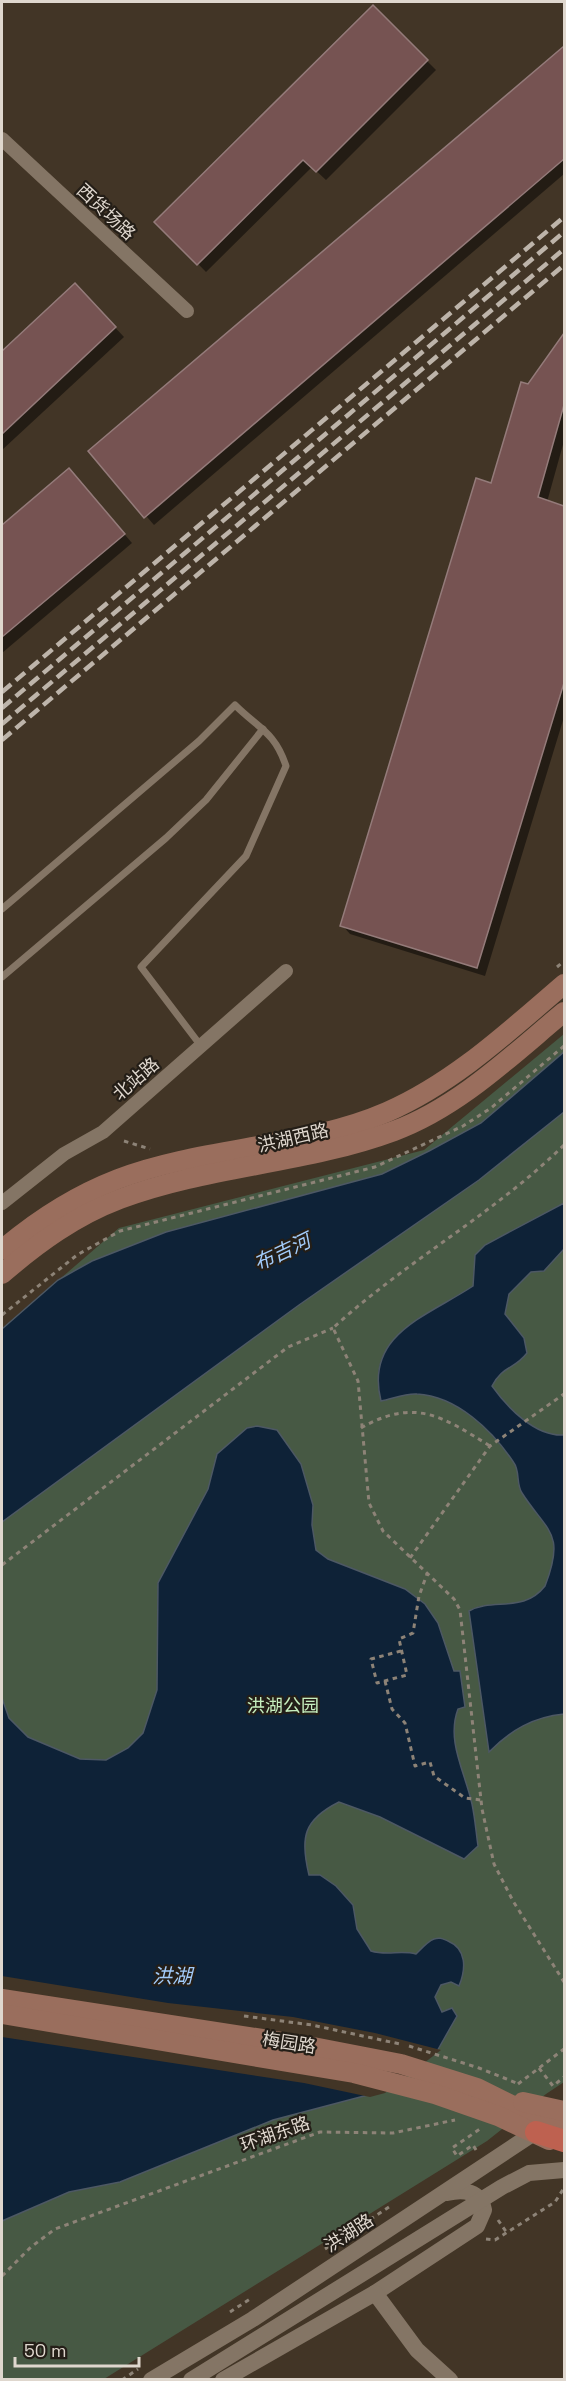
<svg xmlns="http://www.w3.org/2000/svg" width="566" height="2381" font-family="'Space Grotesk','Noto Sans SC',sans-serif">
<rect width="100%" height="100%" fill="#423526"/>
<path fill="#475944" d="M564 1034V2082L546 2094 487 2141 104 2379H2V1329L119 1228 424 1150Z"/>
<g fill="#0e2237" stroke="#4d5864" stroke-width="1.5">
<path d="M564 1052V1112L479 1180 299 1305 2 1522V1329L58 1280 92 1261 166 1232 382 1174 429 1151 481 1123Z"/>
<path d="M564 1203V1249L544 1271 531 1272 509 1294 505 1314 524 1338 527 1353C514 1370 503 1365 492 1386 507 1407 535 1437 564 1435V1714C533 1717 511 1730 489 1752L469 1611C493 1597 523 1614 545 1586 566 1532 547 1532 522 1493 516 1484 520 1471 514 1463 493 1431 457 1396 417 1394 406 1393 392 1399 381 1401 364 1334 428 1316 473 1286L475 1255 485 1245Z"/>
<path d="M257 1426 277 1430 301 1464 313 1505 312 1525 316 1550 328 1559 405 1589 425 1604 438 1623 454 1671H460L465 1707 458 1709C446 1741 465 1772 472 1804 475 1818 476 1832 478 1846L464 1859 380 1817 339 1802C303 1820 300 1838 309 1875H320L336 1886 353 1905 357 1929 371 1951C387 1956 400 1950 416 1954 421 1949 428 1941 434 1939 440 1937 443 1939 448 1941 467 1949 466 1969 459 1986L451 1982 441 1985 435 1997 442 2012 452 2008 457 2016 436 2053 383 2091 273 2120 120 2182 69 2192 2 2221V1698L9 1718 28 1737 80 1759 106 1760 128 1748 143 1733 157 1690 158 1583 208 1489 217 1454 247 1428Z"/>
</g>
<path fill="#423526" d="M2 1976 168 2003 293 2017 375 2033 441 2050 385 2093 370 2097 304 2083 2 2037Z"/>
<g fill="#0007">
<path d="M373 7 436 70 326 180 312 167 206 272 157 222Z"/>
<path d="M564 48V174L154 525 90 451Z"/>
<path d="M75 285 124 337 2 450V353Z"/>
<path d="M564 335V441L547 502 564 508V717L485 976 350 934 342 925 492 485 529 386Z"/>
<path d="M69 470 132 543 2 653V527Z"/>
</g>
<g fill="#765352" stroke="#947b7a" stroke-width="1.5">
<path d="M373 5 428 60 316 172 303 160 197 265 154 222Z"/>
<path d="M564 46V159L144 518 88 451Z"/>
<path d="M75 283 116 327 2 434V351Z"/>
<path d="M564 333V405L538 497 564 506V683L477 968 340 926 476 478 491 483 521 382 528 384Z"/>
<path d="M69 468 125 534 2 637V525Z"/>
</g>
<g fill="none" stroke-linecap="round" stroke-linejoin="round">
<g stroke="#8d8377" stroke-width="3" stroke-dasharray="4.5 4.5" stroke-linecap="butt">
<path d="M557 967 564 961"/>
<path d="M124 1141 150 1149"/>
<path d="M564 1145C494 1214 406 1261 333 1328L358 1381 369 1503 383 1531 454 1599 460 1610 482 1809 494 1864 513 1901 564 1982"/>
<path d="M2 1315 77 1255 120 1231 375 1167 463 1126 491 1108 564 1046"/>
<path d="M361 1428C415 1397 443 1417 490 1446"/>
<path d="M410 1558 490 1446 564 1394"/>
<path d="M2 1565 288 1347 333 1328"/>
<path d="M401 1651 371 1659 377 1683 407 1675 399 1639 413 1633 419 1596 427 1574"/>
<path d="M385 1681 392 1709 405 1723 415 1766 430 1762 434 1776 465 1798 481 1800"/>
<path d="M244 2016 312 2025 400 2044"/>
<path d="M409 2046 479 2068 519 2084"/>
<path d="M539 2068 553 2086 564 2077"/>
<path d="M518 2084 564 2049"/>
<path d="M476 2150 473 2145 457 2156 452 2148 480 2129"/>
<path d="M498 2220 507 2233"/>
<path d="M486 2239 495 2240 555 2202 564 2188"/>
<path d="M325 2249 392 2205"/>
<path d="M2 2276 31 2247 55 2229 320 2132 393 2133 455 2120"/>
<path d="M230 2312 250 2299"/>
<path d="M122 2380 138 2369"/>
</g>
<g stroke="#847565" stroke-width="7">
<path d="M2 909 199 741 235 705C258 728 275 732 286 766L246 856 141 967 201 1046"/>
<path d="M2 977 166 838 206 800 263 729"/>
</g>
<g stroke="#847565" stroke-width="14">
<path d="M2 139 187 311"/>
<path d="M2 1203 64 1154 103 1132 286 971"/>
</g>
<g stroke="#847565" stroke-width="16">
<path d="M375 2293 477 2226 484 2210C480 2191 464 2189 447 2193"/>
<path d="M151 2380 253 2319 543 2127"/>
<path d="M191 2380 502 2187 529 2173 564 2170"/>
<path d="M223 2380 375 2293 417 2350 450 2380"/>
</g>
<g stroke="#9a6e5d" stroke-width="20">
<path d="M2 1250C37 1220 74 1196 118 1179 201 1147 305 1148 387 1112 455 1082 509 1031 564 984"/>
<path d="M2 1274C38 1243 75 1216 120 1199 208 1166 305 1164 394 1131 459 1107 512 1055 564 1012"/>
<path d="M2 1999 308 2046 401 2064 477 2088 564 2131"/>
<path d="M2 2014 354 2073 435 2094 498 2116 549 2140"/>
<path d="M523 2102 564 2111"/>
</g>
<path stroke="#be6150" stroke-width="22" d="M536 2132 564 2141"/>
<g stroke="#bdb4aa" stroke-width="4.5" stroke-dasharray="12 6" stroke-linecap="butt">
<path d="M2 692 564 217"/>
<path d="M2 708 564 232"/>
<path d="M2 724 564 249"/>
<path d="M2 740 564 265"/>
</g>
</g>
<g text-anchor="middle" stroke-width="4.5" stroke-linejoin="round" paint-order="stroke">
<g font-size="18" fill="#dfd7ce" stroke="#241e17">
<text transform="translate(106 212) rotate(43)" y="6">西货场路</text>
<text transform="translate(136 1079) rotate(-41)" y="6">北站路</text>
<text transform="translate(293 1138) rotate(-13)" y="6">洪湖西路</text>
<text transform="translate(289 2043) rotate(9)" y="6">梅园路</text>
<text transform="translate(275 2134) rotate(-19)" y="6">环湖东路</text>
<text transform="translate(349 2233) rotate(-33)" y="6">洪湖路</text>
</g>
<g font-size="18" fill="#c6efbf" stroke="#241e17">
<text x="283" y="1712">洪湖公园</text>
</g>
<g font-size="20" font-style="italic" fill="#a2cbf9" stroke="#241e17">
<text transform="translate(282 1252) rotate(-25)" y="7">布吉河</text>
<text x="172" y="1983">洪湖</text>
</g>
</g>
<rect width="566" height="2381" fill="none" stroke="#dfd7ce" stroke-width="6"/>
<path d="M15 2357v9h124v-9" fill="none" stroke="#dfd7ce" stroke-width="3"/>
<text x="24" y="2357" font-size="18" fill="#dfd7ce" stroke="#241e17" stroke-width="4.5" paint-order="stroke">50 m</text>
</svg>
